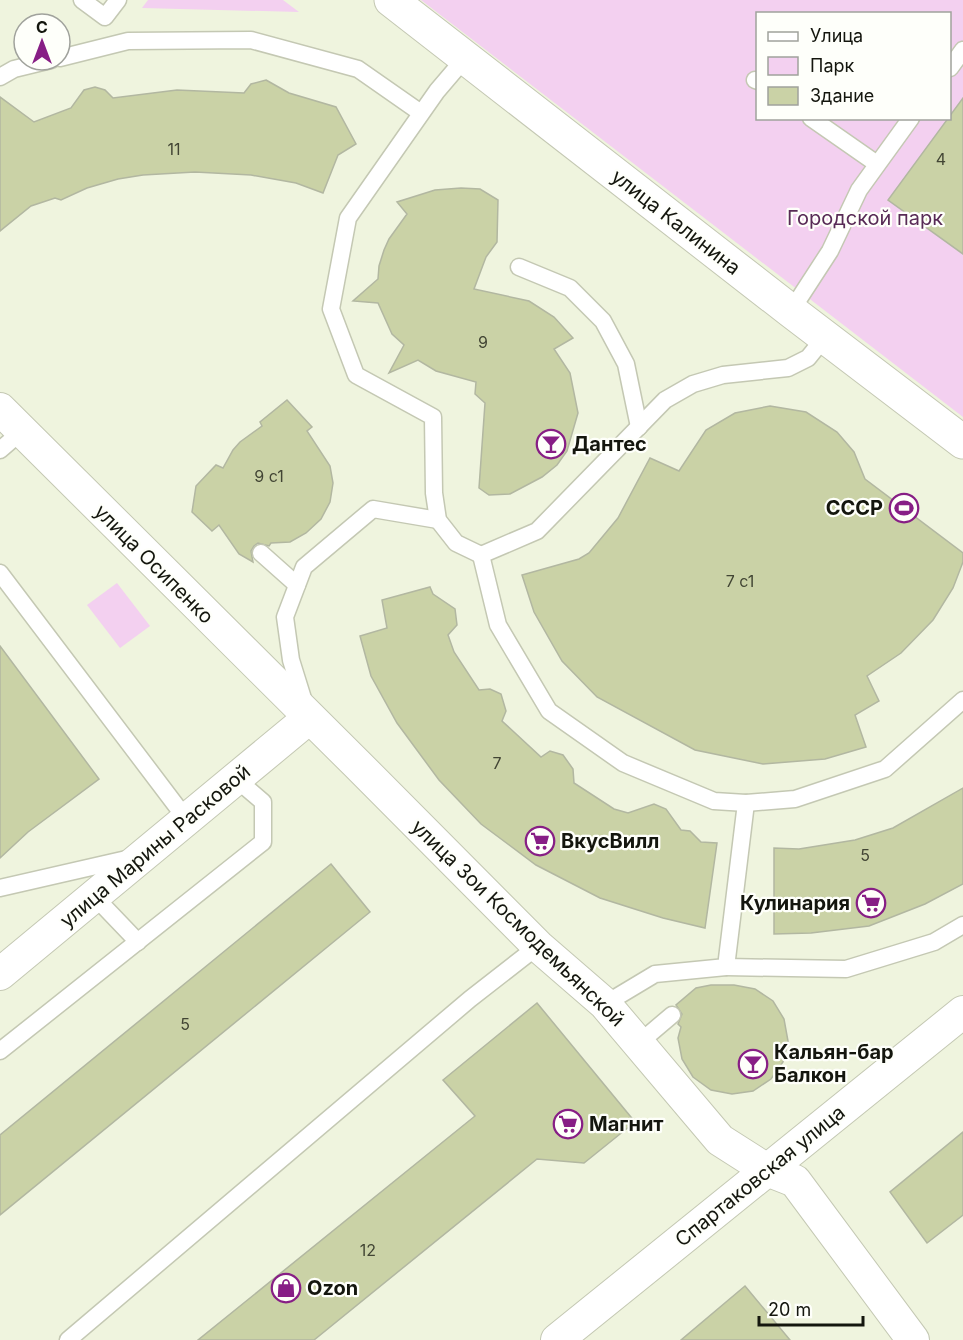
<svg xmlns="http://www.w3.org/2000/svg" width="963" height="1340" font-family="Inter,sans-serif">
<rect width="100%" height="100%" fill="#eff4de"/>
<g fill="#f3d0f0" fill-rule="evenodd">
<path d="M148 0H283L299 12 142 8Z"/>
<path d="M421 0H963V417ZM758 14H950V118H758Z"/>
<path d="M117 583 150 626 120 648 87 605Z"/>
</g>
<g fill="#cad2a6" stroke="#b2b7a1" stroke-width="1.5">
<path d="M266 80 289 93 336 107 356 144 338 155 323 193 296 183 251 175 195 172 143 175 118 179 87 188 61 200 55 198 31 206 0 231V97L34 122 71 108 84 90 95 87 105 90 113 98 177 90 244 93 251 84Z"/>
<path d="M963 98V254L888 200Z"/>
<path d="M461 188 480 189 498 200 497 242 486 257 474 289 529 301 554 317 573 338 554 349 570 373 578 413 567 451 557 465 542 477 510 494 489 495 479 488 485 403 475 394 476 382 436 371 418 360 389 373 404 345 392 334 378 303 353 301 378 279 379 266 384 250 389 239 407 214 397 202 435 190Z"/>
<path d="M287 400 312 427 307 431 330 466 333 483 330 502 321 519 306 533 290 542 271 543 269 546 258 543 254 546 251 551 253 562 239 554 219 525 212 531 192 512 196 486 216 465 223 468 233 450 240 442 262 426 260 422Z"/>
<path d="M770 406 806 412 837 432 854 452 865 479 963 553V562L953 588 933 620 901 653 867 676 879 701 855 715 866 747 825 759 763 764 695 750 597 697 562 661 534 612 522 575 579 559 589 553 618 518 650 458 679 471 706 430 735 413Z"/>
<path d="M430 587 433 594 455 609 457 625 448 635 454 652 479 690 490 689 501 694 506 711 502 721 541 757 550 751 563 755 573 769 574 783 614 809 628 813 654 804 666 809 681 830 690 831 701 842 717 843 705 928 663 918 600 898 536 865 481 824 439 780 397 723 371 676 360 636 387 628 382 600Z"/>
<path d="M0 646 99 779 28 832 0 858Z"/>
<path d="M963 788V884L925 904 869 926 811 933 774 934V848L799 849 855 840 893 828Z"/>
<path d="M331 864 370 912 0 1215V1135Z"/>
<path d="M711 985H734L755 989 773 1001 784 1019 788 1041 783 1062 771 1079 753 1091 732 1094 711 1090 693 1077 682 1059 678 1038 681 1027 678 1024 682 1014 676 1005 696 988Z"/>
<path d="M537 1003 635 1122 584 1163 537 1159 314 1340H198L475 1116 443 1080Z"/>
<path d="M963 1132V1215L927 1243 890 1192Z"/>
<path d="M745 1286 790 1340H681Z"/>
</g>
<g fill="none" stroke-linecap="round" stroke-linejoin="round">
<g stroke="#c4c8b3" stroke-width="19">
<g id="service">
<path d="M82 0 105 17 118 0"/>
<path d="M466 57 437 91 348 218 331 309 356 375 433 417 434 493 438 520 456 543 481 555"/>
<path d="M60 58 128 41 251 40 358 69 421 113"/>
<path d="M950 68 963 50"/>
<path d="M0 77 14 69 51 60"/>
<path d="M755 80 758 81"/>
<path d="M811 118 877 164"/>
<path d="M519 267 570 288 603 321 626 364 639 427"/>
<path d="M791 311 830 251 859 190 911 118"/>
<path d="M825 337 808 358 788 368 723 375 693 384 665 400 537 531 481 555 498 625 549 711 623 763 714 801 746 803 795 799 885 769 963 700"/>
<path d="M0 450 22 431"/>
<path d="M261 553 297 585"/>
<path d="M0 573 187 820"/>
<path d="M305 705 291 660 285 617 304 567 373 509 438 520"/>
<path d="M0 888 131 858"/>
<path d="M94 896 138 942"/>
<path d="M726 967 846 969 934 942 963 925"/>
<path d="M605 1004 655 974 726 967 746 803"/>
<path d="M639 1043 672 1015"/>
<path d="M0 1051 263 842V802L236 779"/>
<path d="M68 1340 470 999 538 946"/>
</g>
</g>
<g stroke="#c4c8b3" stroke-width="34">
<g id="minor">
<path d="M0 409 356 763 538 946 605 1004 720 1140 767 1170 795 1181 913 1340"/>
<path d="M0 974 309 718"/>
<path d="M557 1340 963 1012"/>
</g>
</g>
<g stroke="#c4c8b3" stroke-width="35">
<path id="tertiary" d="M391 0 791 311 963 442"/>
</g>
<use href="#service" stroke="#fff" stroke-width="16"/>
<use href="#minor" stroke="#fff" stroke-width="32"/>
<use href="#tertiary" stroke="#fff" stroke-width="33"/>
</g>
<defs>
<g id="bar-ring" transform="scale(1.5)"><circle r="9.5" fill="#fefffa" stroke="#871e85" stroke-width="1.5"/><path d="M-6-5H6L.8 .8V4.5H3.5V6h-7V4.5H-.8V.8Z" fill="#871e85"/></g>
<g id="stadium-ring" transform="scale(1.5)"><circle r="9.5" fill="#fefffa" stroke="#871e85" stroke-width="1.5"/><path d="M0-5a6.5 5 0 1 0 0 10a6.5 5 0 1 0 0-10ZM-3.5-1.8h7v3.6h-7Z" fill="#871e85"/></g>
<g id="supermarket-ring" transform="scale(1.5)"><circle r="9.5" fill="#fefffa" stroke="#871e85" stroke-width="1.5"/><path d="M-6-5.5h2.5l.6 2H6L4.5 2H-2.5L-4.4-4H-6ZM-1.5 3.2a1.3 1.3 0 1 0 .1 0ZM3 3.2a1.3 1.3 0 1 0 .1 0Z" fill="#871e85"/></g>
<g id="shop-ring" transform="scale(1.5)"><circle r="9.5" fill="#fefffa" stroke="#871e85" stroke-width="1.5"/><path d="M-5-2.5h2.3a2.7 3.5 0 0 1 5.4 0H5L5.5 6h-11ZM-1.5-2.5h3a1.5 2.3 0 0 0-3 0Z" fill="#871e85"/></g>
</defs>
<g fill-rule="evenodd">
<use href="#bar-ring" x="551" y="444"/>
<use href="#stadium-ring" x="904" y="508"/>
<use href="#supermarket-ring" x="540" y="841"/>
<use href="#supermarket-ring" x="871" y="903"/>
<use href="#bar-ring" x="753" y="1064"/>
<use href="#supermarket-ring" x="568" y="1124"/>
<use href="#shop-ring" x="286" y="1288"/>
</g>
<g text-anchor="middle" stroke-width="4.5" stroke-linejoin="round" paint-order="stroke">
<g font-size="16" fill="#424534">
<text x="174" y="155">11</text>
<text x="941" y="165">4</text>
<text x="483" y="348">9</text>
<text x="269" y="482">9 с1</text>
<text x="740" y="587">7 с1</text>
<text x="497" y="769">7</text>
<text x="865" y="861">5</text>
<text x="185" y="1030">5</text>
<text x="368" y="1256">12</text>
</g>
<g font-size="20" fill="#582b56" stroke="#fefffa">
<text x="865" y="225">Городской парк</text>
</g>
<g font-size="20" fill="#14160e" stroke="#fefffa">
<text transform="translate(676 222) rotate(38)" y="7">улица Калинина</text>
<text transform="translate(154 564) rotate(45)" y="7">улица Осипенко</text>
<text transform="translate(155 846) rotate(-40)" y="7">улица Марины Расковой</text>
<text transform="translate(518 923) rotate(44)" y="7">улица Зои Космодемьянской</text>
<text transform="translate(760 1176) rotate(-39)" y="7">Спартаковская улица</text>
</g>
<g font-size="20" font-weight="bold" fill="#14160e" stroke="#fefffa" text-anchor="start">
<text x="572" y="451">Дантес</text>
<text x="883" y="515" text-anchor="end">СССР</text>
<text x="561" y="848">ВкусВилл</text>
<text x="850" y="910" text-anchor="end">Кулинария</text>
<text x="774" y="1059">Кальян-бар<tspan x="774" dy="23">Балкон</tspan></text>
<text x="589" y="1131">Магнит</text>
<text x="307" y="1295">Ozon</text>
</g>
</g>
<rect x="756" y="12" width="195" height="108" fill="#fefffa" stroke="#a0a29c" stroke-width="1.5"/>
<rect x="768" y="32" width="30" height="9" fill="#ffffff" stroke="#a0a29c" stroke-width="1.5"/>
<text x="810" y="42" font-size="18" fill="#14160e">Улица</text>
<rect x="768" y="57" width="30" height="18" fill="#f3d0f0" stroke="#a0a29c" stroke-width="1.5"/>
<text x="810" y="72" font-size="18" fill="#14160e">Парк</text>
<rect x="768" y="87" width="30" height="18" fill="#cad2a6" stroke="#a0a29c" stroke-width="1.5"/>
<text x="810" y="102" font-size="18" fill="#14160e">Здание</text>
<g transform="translate(42 42)"><circle r="28" fill="#fefffa" stroke="#a0a29c" stroke-width="1.5"/>
<path d="M0-4.5L10 22L0 15L-10 22Z" fill="#871e85"/>
<text y="-9" font-size="16" font-weight="bold" text-anchor="middle" fill="#14160e">С</text>
</g>
<path d="M759 1316v9h104v-9" fill="none" stroke="#14160e" stroke-width="3"/>
<text x="768" y="1316" font-size="18" fill="#14160e" stroke="#fefffa" stroke-width="4.5" paint-order="stroke">20 m</text>
</svg>
